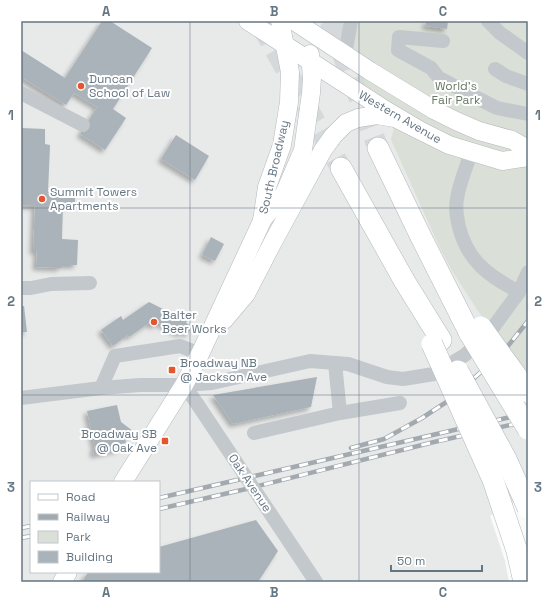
<svg xmlns="http://www.w3.org/2000/svg" width="549" height="603" font-family="'Space Grotesk',sans-serif">
<defs>
<filter id="shadow"><feDropShadow dx="-3.5" dy="3.5" stdDeviation="2" flood-color="#0004"/></filter>
</defs>
<rect width="100%" height="100%" fill="#fafaf8"/>
<path fill="#e8e9e9" fill-rule="evenodd" d="M21 21H528V495L490 516 505 561 509 582H21ZM31 482H159V572H31Z"/>
<path fill="#dadfd7" d="M320 21H528V380L478 311 451 269 439 246 392 142 391 139 394 129Z"/>
<g fill="#aab3b9" filter="url(#shadow)">
<path d="M102 21H110L152 48 113 109 126 118 105 150 80 134 97 107 74 93 66 105 21 77V50L65 78Z"/>
<path d="M426 21H448L447 29 426 26Z"/>
<path d="M21 128 45 129V144L50 145 48 192 75 193V205H63L62 239 78 240 77 265H61V268L36 267 37 251H33L35 206 21 205Z"/>
<path d="M176 135 209 156 195 180 161 159Z"/>
<path d="M211 237 224 244 215 261 202 255Z"/>
<path d="M149 302 187 321 186 323 192 326 188 334 182 331 181 334 157 322 155 326 149 323 129 337 128 335 113 346 101 330 121 316 123 320Z"/>
<path d="M21 306H24L27 332H21Z"/>
<path d="M317 377 311 407 233 424 213 395Z"/>
<path d="M117 405 121 422 133 431 126 440 125 439 126 443 120 444 121 449 94 455 93 449 95 448 87 411Z"/>
<path d="M256 520 278 551 258 582H82L88 572H159V547Z"/>
</g>
<g fill="none" stroke-linecap="round" stroke-linejoin="round">
<g stroke="#d5d9db" stroke-width="21" stroke-dasharray="21 10" stroke-linecap="butt">
<path d="M330 21 378 148"/>
<path d="M260 23 341 168"/>
</g>
<g stroke="#b5babe" stroke-width="19">
<g id="major">
<path d="M248 21 387 111 419 130 449 145 502 161 528 157"/>
<path d="M294 21 370 71 434 110 456 121 479 131 512 140 528 149"/>
<path d="M262 220 284 194 303 150 311 93 312 78 310 54"/>
<path d="M224 320 246 294 274 240 323 150 333 136 346 123 358 118 377 115 395 118 419 130"/>
<path d="M123 482 184 385 200 354 262 221 267 187 282 145 289 102 290 72 280 21"/>
<path d="M62 582 68 572"/>
</g>
</g>
<g stroke="#b4b9bd" stroke-width="22">
<g id="highway">
<path d="M378 148 420 235 470 334"/>
<path d="M341 168 405 282 441 340"/>
</g>
</g>
<g stroke="#c3c8cc" stroke-width="14">
<path d="M488 21 500 33 528 53"/>
<path d="M443 41 399 37 398 50 431 68 439 78 487 103 497 108 528 114"/>
<path d="M345 55 351 21"/>
<path d="M495 69 506 76 528 84"/>
<path d="M21 93 83 125"/>
<path d="M471 153C466 168 459 184 457 199 455 209 457 218 459 227 468 262 489 276 519 292"/>
<path d="M21 288H31L51 284 90 283"/>
<path d="M184 385 198 405"/>
<path d="M101 388 115 356 180 346 200 354"/>
<path d="M21 398 101 388 140 385H184L212 383 310 361 348 364 387 377 403 379 434 374 465 355 492 329 519 292 528 272"/>
<path d="M340 413 400 403"/>
<path d="M254 433 340 413 335 363"/>
</g>
<use href="#major" stroke="#fff" stroke-width="18"/>
<use href="#highway" stroke="#fff" stroke-width="21"/>
<g stroke="#a2aab0" stroke-width="4.5">
<g id="rail">
<path d="M351 448 384 439 422 418 451 399 503 352 528 321"/>
<path d="M159 498 528 413"/>
<path d="M159 509 246 489 434 442 528 421"/>
<path d="M21 528 31 526"/>
<path d="M21 538 31 536"/>
</g>
</g>
<use href="#rail" stroke="#fff" stroke-width="3" stroke-dasharray="9" stroke-linecap="butt"/>
<g stroke="#b4b9bd" stroke-width="22" stroke-linecap="butt">
<g id="highway-bridge">
<path d="M481 327 528 392"/>
<path d="M470 334 528 429"/>
<path d="M432 344 493 480 517 551 524 582"/>
<path d="M458 371 506 459 528 508"/>
</g>
</g>
<path stroke="#c3c8cc" stroke-width="14" d="M198 405 316 582"/>
<use href="#highway-bridge" stroke="#fff" stroke-width="21"/>
</g>
<path fill="none" stroke="#657683" stroke-width="1" stroke-opacity="0.55" d="M190 21V582M359 21V582M21 208H528M21 395H528"/>
<g fill="#e4572e" stroke="#fff" stroke-width="1.5">
<circle cx="81" cy="86" r="4"/>
<circle cx="42" cy="199" r="4"/>
<circle cx="154" cy="322" r="4"/>
<rect x="168" y="366" width="8" height="8" rx="2"/>
<rect x="161" y="437" width="8" height="8" rx="2"/>
</g>
<g text-anchor="middle" stroke-width="4" stroke-linejoin="round" paint-order="stroke">
<g font-size="12" fill="#657683" stroke="#fff" text-anchor="start">
<text x="89" y="83">Duncan<tspan x="89" dy="14">School of Law</tspan></text>
<text x="50" y="196">Summit Towers<tspan x="50" dy="14">Apartments</tspan></text>
<text x="162" y="319">Balter<tspan x="162" dy="14">Beer Works</tspan></text>
<text x="180" y="367">Broadway NB<tspan x="180" dy="14">@ Jackson Ave</tspan></text>
<text x="157" y="438" text-anchor="end">Broadway SB<tspan x="157" dy="14">@ Oak Ave</tspan></text>
</g>
<g font-size="12" fill="#687a64" stroke="#fff">
<text x="456" y="90">World's<tspan x="456" dy="14">Fair Park</tspan></text>
</g>
<g font-size="12" fill="#657683" stroke="#fff">
<text transform="translate(400 117) rotate(30)" y="4">Western Avenue</text>
<text transform="translate(274 167) rotate(-77)" y="4">South Broadway</text>
<text transform="translate(250 483) rotate(56)" y="4">Oak Avenue</text>
</g>
</g>
<rect width="549" height="603" fill="none" stroke="#ffffff" stroke-width="44"/>
<rect x="30" y="481" width="130" height="92" fill="#ffffff" stroke="#c1c8cd"/>
<rect x="38" y="494" width="20" height="6" fill="#ffffff" stroke="#c1c8cd"/>
<text x="66" y="501" font-size="12" fill="#657683">Road</text>
<rect x="38" y="514" width="20" height="6" fill="#a2aab0" stroke="#c1c8cd"/>
<text x="66" y="521" font-size="12" fill="#657683">Railway</text>
<rect x="38" y="531" width="20" height="12" fill="#dadfd7" stroke="#c1c8cd"/>
<text x="66" y="541" font-size="12" fill="#657683">Park</text>
<rect x="38" y="551" width="20" height="12" fill="#aab3b9" stroke="#c1c8cd"/>
<text x="66" y="561" font-size="12" fill="#657683">Building</text>
<path d="M391 565v6h91v-6" fill="none" stroke="#657683" stroke-width="2"/>
<text x="397" y="565" font-size="12" fill="#657683" stroke="#ffffff" stroke-width="3" paint-order="stroke">50 m</text>
<rect x="22" y="22" width="505" height="559" fill="none" stroke="#657683" stroke-width="1.5"/>
<g font-size="13" text-anchor="middle" font-weight="bold" fill="#657683">
<text x="106" y="16">A</text>
<text x="274" y="16">B</text>
<text x="443" y="16">C</text>
<text x="11" y="120">1</text>
<text x="538" y="120">1</text>
<text x="11" y="306">2</text>
<text x="538" y="306">2</text>
<text x="11" y="492">3</text>
<text x="538" y="492">3</text>
<text x="106" y="597">A</text>
<text x="274" y="597">B</text>
<text x="443" y="597">C</text>
</g>
</svg>
